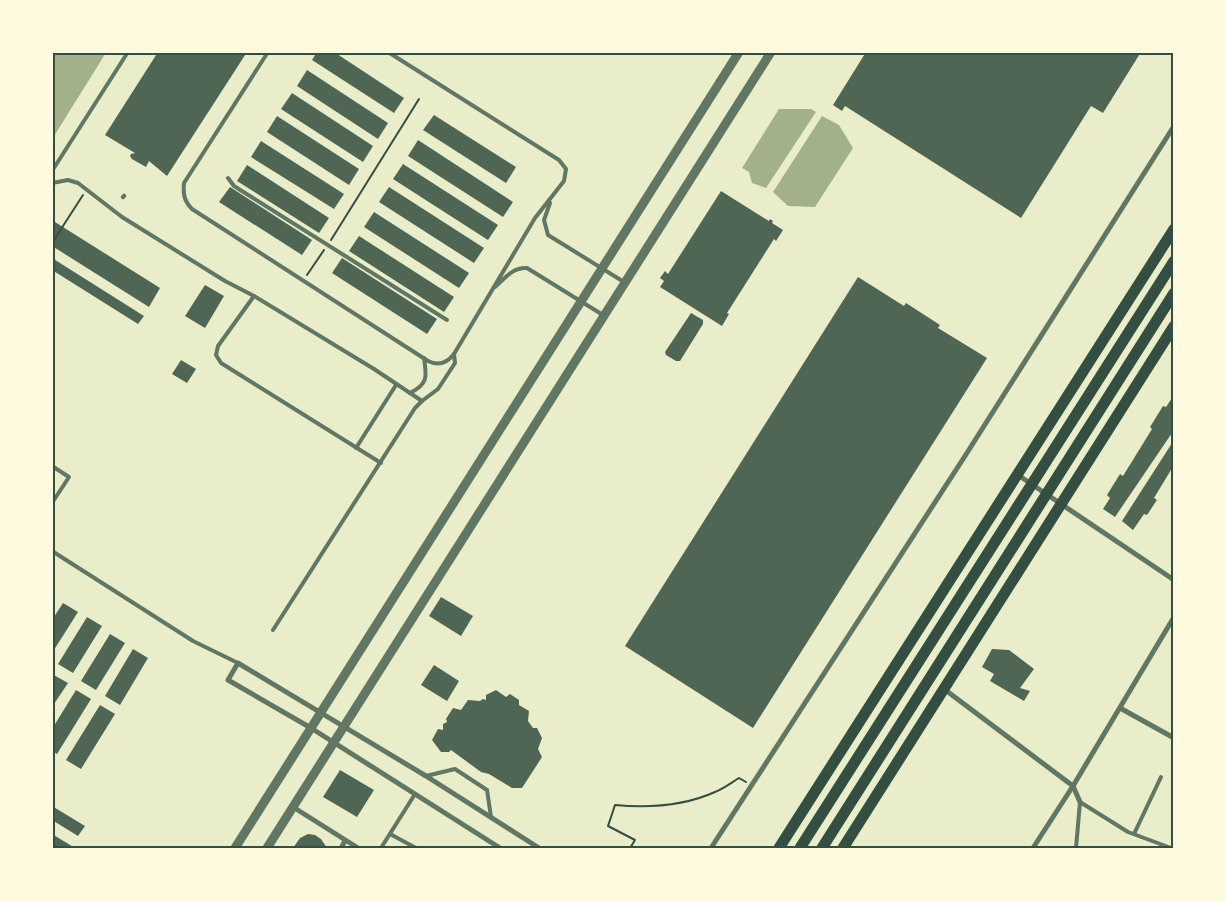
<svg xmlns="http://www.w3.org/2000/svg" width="1226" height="901" font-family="'Crimson Pro',serif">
<rect width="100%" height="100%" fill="#e9edc9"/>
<g fill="#a3b18a">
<path d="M53 53H106L53 138Z"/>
<path d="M779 109H811L816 112 766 188 752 183 749 172 742 168Z"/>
<path d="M822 116 839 125 853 148 815 207 788 206 773 192Z"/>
</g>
<path fill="#e9edc9" d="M106 53H109L52 140 53 138Z"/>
<g fill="#4f6655">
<path d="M158 52H247L167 176 149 161 146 167 132 159 130 156 131 154 135 153 105 135Z"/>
<path d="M317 52H334L404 98 394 113 312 60Z"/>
<path d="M866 52H1141L1103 113 1091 106 1021 218 845 106 842 111 833 105Z"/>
<path d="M307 70 388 123 378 139 297 86Z"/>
<path d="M292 93 373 146 363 162 281 109Z"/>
<path d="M434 115 516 167 506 183 423 130Z"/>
<path d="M277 116 359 169 349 185 267 132Z"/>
<path d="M418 140 513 202 503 217 408 156Z"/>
<path d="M261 141 344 194 334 209 251 157Z"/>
<path d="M403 164 498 225 488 240 393 179Z"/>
<path d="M247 165 329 218 319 233 237 181Z"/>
<path d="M230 187 312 240 302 255 219 202Z"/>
<path d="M389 187 484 248 474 263 379 202Z"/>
<path d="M721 191 769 221 770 219 773 221 772 223 783 230 776 241 774 239 727 313 729 314 722 326 660 287 664 281 660 278 665 271 668 274Z"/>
<path d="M374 212 469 273 459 288 364 227Z"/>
<path d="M55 222 160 288 149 307 52 246V227Z"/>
<path d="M359 236 454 297 444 312 349 251Z"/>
<path d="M52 258 144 316 138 324 52 270Z"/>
<path d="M342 258 437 319 427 334 332 273Z"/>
<path d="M858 277 904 306 906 303 940 325 938 328 987 358 753 728 625 646Z"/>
<path d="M205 285 224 296 205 328 185 316Z"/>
<path d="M691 313 703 320V324L680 361H676L666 355 665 352Z"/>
<path d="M181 360 196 369 187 383 172 374Z"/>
<path d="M1174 395V430L1115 517 1103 509 1110 498 1107 495 1120 474 1123 476 1152 429 1150 427 1163 406 1166 407Z"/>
<path d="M1174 440V465L1154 498 1157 500 1147 515 1144 514 1133 530 1122 521Z"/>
<path d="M441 597 473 616 461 636 429 616Z"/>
<path d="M63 603 78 612 52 653V620Z"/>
<path d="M87 617 102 626 73 673 58 664Z"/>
<path d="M110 634 125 643 96 690 81 681Z"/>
<path d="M133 649 148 658 120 705 105 696Z"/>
<path d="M992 649 1009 650 1034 669 1020 688 1030 691 1024 701 990 681 994 674 982 667Z"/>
<path d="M434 665 459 681 447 701 421 685Z"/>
<path d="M52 674 68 683 52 707Z"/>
<path d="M76 690 91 699 57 754 52 751V729Z"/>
<path d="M496 690 506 697 510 694 519 700V705L529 711 528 721 533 728H537L542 738 538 749 542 757 522 788H512L489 774 481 772 451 750 449 752H441L432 740 438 729 443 730V724L447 722 446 719 453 708 461 710 468 700 480 701 483 699 486 700V695Z"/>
<path d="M100 705 115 714 81 769 66 760Z"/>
<path d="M340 770 374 790 357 817 323 797Z"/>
<path d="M52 806 85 826 78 836 52 820Z"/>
<path d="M52 834 75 848H58L52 845Z"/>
<path d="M308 834 315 835 321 839 327 848H293L300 838Z"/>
</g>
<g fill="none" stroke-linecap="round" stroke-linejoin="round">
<g stroke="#344e41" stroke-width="2">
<path d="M331 240 419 99"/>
<path d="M52 243 83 195"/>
<path d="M307 275 324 250"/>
<path d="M630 848 635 840 608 826 615 805C648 808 684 806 715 792 723 789 731 783 739 778L746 782"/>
</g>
<g stroke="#617663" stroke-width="4">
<path d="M268 52 184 183C183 194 184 201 192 209L428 361C438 366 447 363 454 354L535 218 564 181 566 169 559 160 388 52"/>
<path d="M52 171 128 52"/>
<path d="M228 178 234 186 447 320"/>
<path d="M52 183 68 180 78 183 122 217 225 281 254 296"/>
<path d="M550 203 544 220 548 235 624 282"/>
<path d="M495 287C505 278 513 267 527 268L603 315"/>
<path d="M410 393C428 384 427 377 424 358"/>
<path d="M356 448 396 385"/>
<path d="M381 463 221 363 216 355 218 346 254 296 374 369 422 401"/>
<path d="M52 466 69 477 52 503"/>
<path d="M52 551 193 641 238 663"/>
<path d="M273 630 415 408 422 401 438 389 455 363 454 354"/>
<path d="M426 776 455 769 487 790 491 817"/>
<path d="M390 834 416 848"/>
<path d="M1134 834 1161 777"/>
<path d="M381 848 415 794"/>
<path d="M1076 848 1080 802 1128 832 1171 848"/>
</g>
<path stroke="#617663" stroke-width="4.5" d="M123 197 124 196"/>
<g stroke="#617663" stroke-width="5">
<path d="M1018 475 1174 580"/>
<path d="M944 689 1073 786 1080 802"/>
<path d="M1120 708 1174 738"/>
<path d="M293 807 358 848"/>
<path d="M341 848 345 841"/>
<path d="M500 848 311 728 228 680 238 663 426 776 539 848"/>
<path d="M711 848 965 456 1174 126"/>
<path d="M1033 848 1073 786 1174 617"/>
</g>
<g stroke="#617663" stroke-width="9">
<path d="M235 848 739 52"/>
<path d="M267 848 771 52"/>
</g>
<g stroke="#344e41" stroke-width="11">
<path d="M779 848 1174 229"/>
<path d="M800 848 1174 261"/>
<path d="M822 848 1174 293"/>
<path d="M843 848 1174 326"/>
</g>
</g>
<rect width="1226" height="901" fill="none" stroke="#fefae0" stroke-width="108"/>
<rect x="54" y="54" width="1118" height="793" fill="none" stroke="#344e41" stroke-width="2"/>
</svg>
